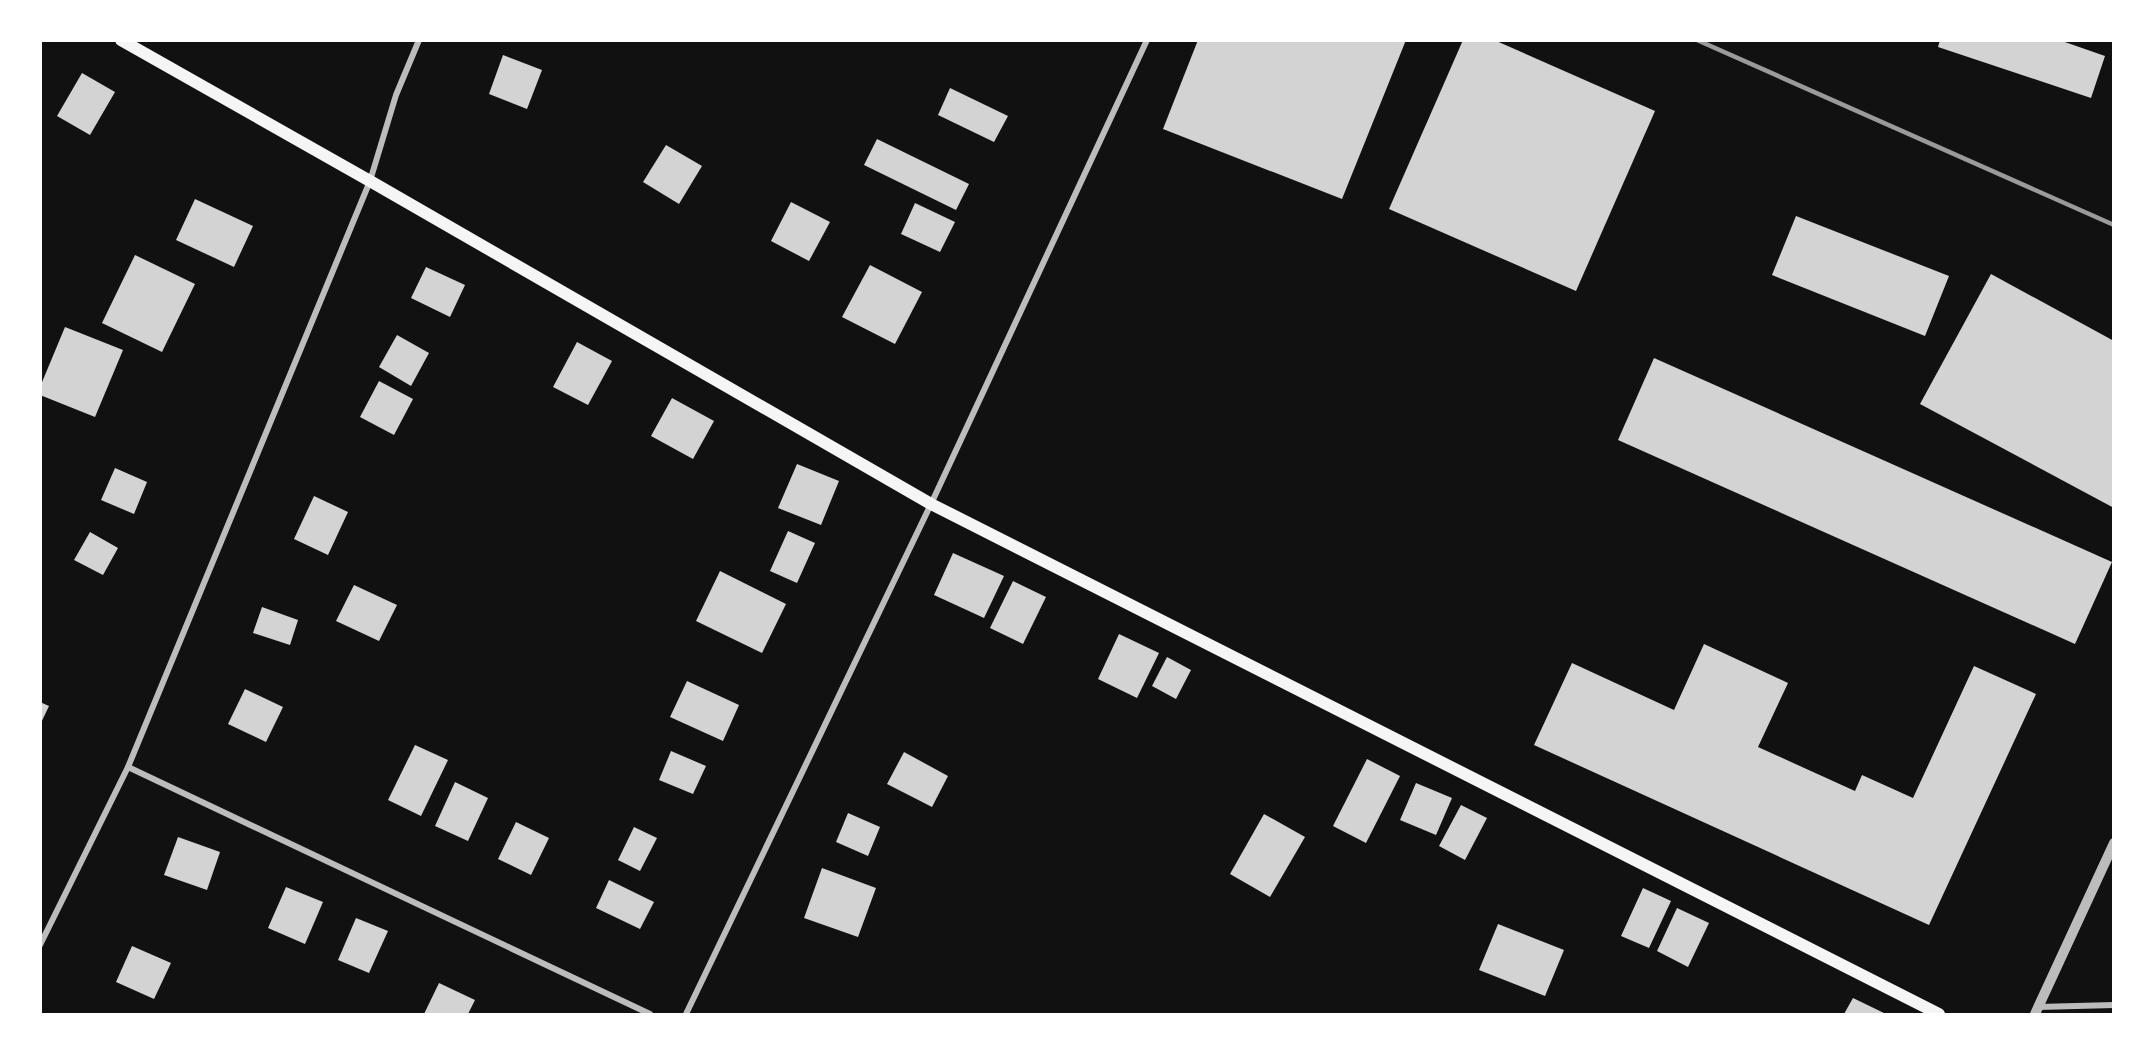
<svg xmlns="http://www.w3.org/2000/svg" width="2154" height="1055" font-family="'Work Sans',sans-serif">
<rect width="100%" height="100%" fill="#111"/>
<g fill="#d3d3d3">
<path d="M1198 40H1406L1342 199 1163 129Z"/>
<path d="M1463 40H1494L1655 111 1576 291 1389 209Z"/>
<path d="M1940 40H2059L2105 56 2091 98 1938 47Z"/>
<path d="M503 55 542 70 527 109 489 94Z"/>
<path d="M82 73 115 92 90 135 57 116Z"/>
<path d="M950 88 1008 116 994 142 938 115Z"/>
<path d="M877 139 969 184 956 210 864 165Z"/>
<path d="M666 145 702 166 679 204 643 182Z"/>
<path d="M195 199 253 226 234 267 176 240Z"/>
<path d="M791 202 830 222 809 261 771 241Z"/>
<path d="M915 203 955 222 940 252 901 234Z"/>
<path d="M1796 216 1949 276 1925 336 1772 275Z"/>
<path d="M135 255 195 284 162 352 102 323Z"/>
<path d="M870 265 922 292 895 344 842 317Z"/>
<path d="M426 267 465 285 450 317 411 298Z"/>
<path d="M1991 274 2114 341V508L1920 404Z"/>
<path d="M65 327 123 350 95 417 40 395V387Z"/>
<path d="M397 335 429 353 411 386 379 367Z"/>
<path d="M577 342 612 361 588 405 553 387Z"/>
<path d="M1654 358 2112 562 2075 644 1618 440Z"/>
<path d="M379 381 413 399 394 435 360 417Z"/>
<path d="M672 398 714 421 693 459 651 436Z"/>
<path d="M797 464 839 481 821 525 778 508Z"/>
<path d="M115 468 147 482 134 514 101 500Z"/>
<path d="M314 496 348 512 328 555 294 539Z"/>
<path d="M788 531 815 543 797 583 770 571Z"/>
<path d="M90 532 118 548 103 575 74 560Z"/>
<path d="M953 553 1004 576 984 618 934 595Z"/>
<path d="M720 571 786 604 762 653 696 621Z"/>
<path d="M1013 581 1046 597 1023 644 990 628Z"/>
<path d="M354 585 397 605 379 641 336 621Z"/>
<path d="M262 607 298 620 290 645 253 633Z"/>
<path d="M1119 634 1159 653 1137 698 1098 679Z"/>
<path d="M1704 644 1788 683 1758 747 1855 791 1862 775 1913 798 1974 666 2036 694 1929 925 1534 745 1572 663 1674 710Z"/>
<path d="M1167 657 1191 670 1176 699 1152 686Z"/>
<path d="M687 681 739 705 723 741 670 717Z"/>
<path d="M245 689 283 707 266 742 228 724Z"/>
<path d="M40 702 49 706 40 725Z"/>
<path d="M415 745 448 760 421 816 388 800Z"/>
<path d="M671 751 706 766 693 794 659 780Z"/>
<path d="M904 752 948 776 932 807 887 784Z"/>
<path d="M1367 759 1400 776 1366 843 1333 826Z"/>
<path d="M455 782 488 798 468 841 435 826Z"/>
<path d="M1416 783 1452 798 1436 835 1400 820Z"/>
<path d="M1461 805 1487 818 1465 860 1439 846Z"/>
<path d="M848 813 880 827 868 856 836 842Z"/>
<path d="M1264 814 1305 837 1270 897 1230 874Z"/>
<path d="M516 822 549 838 531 875 498 859Z"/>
<path d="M634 827 657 838 640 871 618 860Z"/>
<path d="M178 837 220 852 207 890 164 875Z"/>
<path d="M822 868 876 888 858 937 804 918Z"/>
<path d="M609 880 654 902 640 929 596 908Z"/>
<path d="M286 887 323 902 305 944 268 928Z"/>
<path d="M1643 888 1671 901 1649 948 1621 936Z"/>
<path d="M1677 908 1709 923 1688 967 1657 951Z"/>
<path d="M356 918 388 931 369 973 338 960Z"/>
<path d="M1498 924 1564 950 1545 996 1479 970Z"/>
<path d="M132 946 171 963 154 999 116 982Z"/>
<path d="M439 983 475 1000 468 1014H424Z"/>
<path d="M1853 998 1886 1014H1844Z"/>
</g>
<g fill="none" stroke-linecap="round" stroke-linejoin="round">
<g stroke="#bcbcbc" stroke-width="6">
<path d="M128 767 650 1014"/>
<path d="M40 945 128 767 370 181 396 95 419 40"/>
<path d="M2038 1007 2114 1005"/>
<path d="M686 1014 931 504 1147 40"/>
</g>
<path stroke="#bcbcbc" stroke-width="10" d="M2035 1014 2114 843"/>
<path stroke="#f5f5f5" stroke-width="12" d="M121 40 370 181 931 504 1939 1014"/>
<path stroke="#9a9a9a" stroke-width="4.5" d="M1697 40 2114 225"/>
</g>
<rect width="2154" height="1055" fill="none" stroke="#ffffff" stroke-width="84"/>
</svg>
